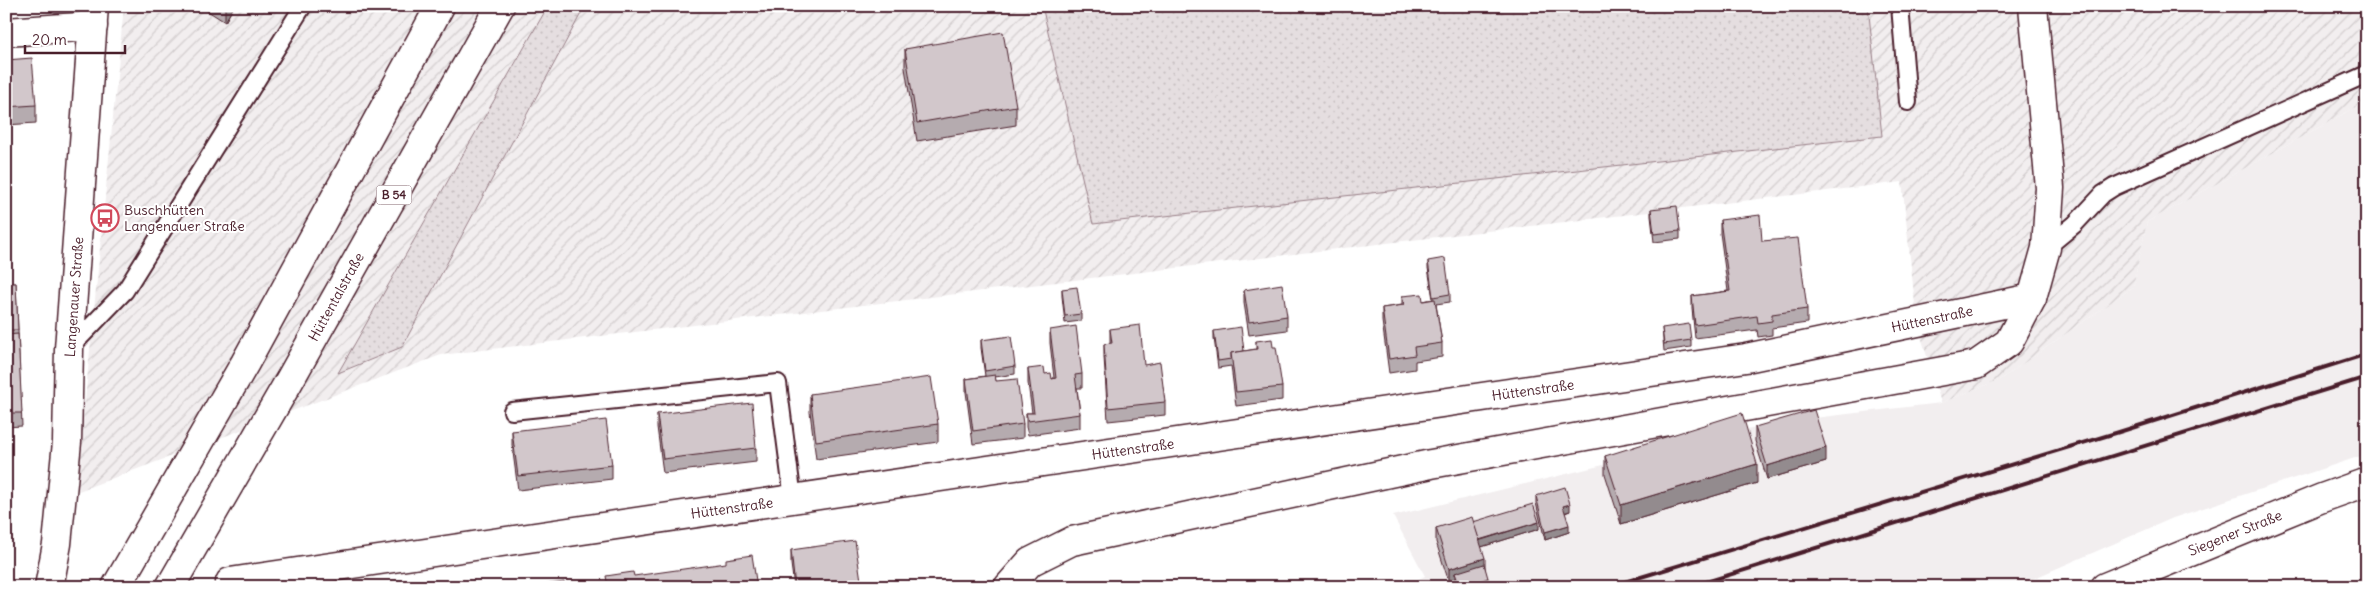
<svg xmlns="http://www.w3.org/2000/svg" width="2373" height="593" font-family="Delius,sans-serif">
<defs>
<pattern id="industrial-furrows" width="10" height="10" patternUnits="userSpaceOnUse" patternTransform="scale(1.25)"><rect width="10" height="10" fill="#f2eeef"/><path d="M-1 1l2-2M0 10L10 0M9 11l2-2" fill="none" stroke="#d1cccd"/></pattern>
<pattern id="grass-dots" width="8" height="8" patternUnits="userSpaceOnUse" patternTransform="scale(1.25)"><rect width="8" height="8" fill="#e5dee0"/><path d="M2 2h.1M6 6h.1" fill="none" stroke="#c6bec0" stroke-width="1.8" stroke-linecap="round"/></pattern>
</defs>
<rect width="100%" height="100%" fill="#fff"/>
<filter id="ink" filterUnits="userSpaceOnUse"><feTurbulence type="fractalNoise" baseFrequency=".02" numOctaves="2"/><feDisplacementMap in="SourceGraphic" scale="10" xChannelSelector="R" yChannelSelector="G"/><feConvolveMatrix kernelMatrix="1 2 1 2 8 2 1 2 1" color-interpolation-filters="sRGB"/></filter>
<g filter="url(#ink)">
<path fill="#f2eeef" d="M2367 101V454L2173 518 2014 587H1402L1425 576 1393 516 1780 422 1941 403 2001 379 2133 287 2147 222Z"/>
<path fill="url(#industrial-furrows)" d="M124 6H2367V101L2147 222 2133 287 2001 379 1941 403 1917 323 1902 182 441 355 76 492Z"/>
<g fill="url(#grass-dots)" stroke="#987e86">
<path d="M548 6H585L402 347 338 373Z"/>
<path d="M1042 6H1868L1882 136 1093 224Z"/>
</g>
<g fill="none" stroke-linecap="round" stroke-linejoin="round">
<g stroke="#4a1f2b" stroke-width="20">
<g id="lane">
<path d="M1900 6 1908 102"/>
<path d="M2046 248 2075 224 2103 194 2114 187 2367 74"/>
<path d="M69 349 125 291 303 6"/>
<path d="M512 411 778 383 793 499"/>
</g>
</g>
<g stroke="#4a1f2b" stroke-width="31">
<g id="street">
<path d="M6 32 93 26"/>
<path d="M230 582 1746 358 2032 298"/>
<path d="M49 587 57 544 67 442 69 349 94 6"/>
<path d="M1008 587 1030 562 1072 541 1431 464 1976 365 2009 342 2032 298 2046 248 2050 188 2033 6"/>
</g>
</g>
<g stroke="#4a1f2b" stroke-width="31">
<path id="secondary" d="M2105 587 2322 498 2367 482"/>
</g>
<g stroke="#4a1f2b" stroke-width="31">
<g id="highway">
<path d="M116 587 245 363 440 6"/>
<path d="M170 587 288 383 500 6"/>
</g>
</g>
<use href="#lane" stroke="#fff" stroke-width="16"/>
<use href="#street" stroke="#fff" stroke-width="28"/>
<use href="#secondary" stroke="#fff" stroke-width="28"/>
<use href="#highway" stroke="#fff" stroke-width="28"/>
<g stroke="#4a1f2b" stroke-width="4">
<path d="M1608 587 2119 432 2367 354"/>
<path d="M1690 587 2367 377"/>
</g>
</g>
<g fill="#b5abaf" stroke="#4a1f2b">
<path d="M200 6H234L225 22Z"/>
<path d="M905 49 1016 106V125L917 141 905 68Z"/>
<path d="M6 60 36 105V123L6 125Z"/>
<path d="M1651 209 1680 231V239L1654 242 1651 216Z"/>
<path d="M1720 220 1762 241 1807 309V323L1772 328V335L1758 337 1757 330 1695 338 1692 309V296L1728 291 1720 233Z"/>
<path d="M1428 261 1450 294V302L1436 304 1442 343V357L1415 361V369L1389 373 1382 321V308L1402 305V296L1423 301 1433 299 1428 268Z"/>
<path d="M6 283H16L22 426 6 427Z"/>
<path d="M1062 289 1081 314V321L1065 323 1062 296Z"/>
<path d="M1244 290 1287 316V330L1249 335 1244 303Z"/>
<path d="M1662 328 1691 340V347L1664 351Z"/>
<path d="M1110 329 1144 365 1165 402V415L1108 421 1104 357V344L1110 343Z"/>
<path d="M1050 330 1082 374V388H1077L1080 414V428L1028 435 1026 427V413H1032L1028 383V369L1045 374 1052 379 1054 378 1050 343Z"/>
<path d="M1214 331 1244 351 1256 349V341L1282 387V400L1236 406 1231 366 1218 368 1214 338Z"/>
<path d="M981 340 1015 366V374L995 377 996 381 1023 424V438L973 444 966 392V379L985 376 981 348Z"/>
<path d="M810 394 938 424V442L816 459 810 412Z"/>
<path d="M657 414 756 448V462L663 473 657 427Z"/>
<path d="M1755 427 1826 462 1767 479 1755 441Z"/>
<path d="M512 431 612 465V479L518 490 512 445Z"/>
<path d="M6 452 10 512V525H6Z"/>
<path d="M1605 456 1757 483 1621 524 1605 474Z"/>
<path d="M1536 496 1570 511 1565 513 1569 532 1545 540 1536 503Z"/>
<path d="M1473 522 1539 529 1481 547 1488 585 1483 587H1457L1455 580 1449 582 1436 542V528Z"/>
<path d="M791 550 862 587H794L791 564Z"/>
</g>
<g fill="#938b8e" stroke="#4a1f2b">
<path d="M225 6H234L225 22Z"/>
<path d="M1826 448V462L1767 479V466Z"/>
<path d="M1757 464V483L1621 524V505Z"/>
<path d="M1570 504V511L1563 513V506Z"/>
<path d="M1539 522V529L1478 548V541Z"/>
<path d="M1569 525V532L1545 540V532Z"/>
<path d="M1485 558V571L1455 573V580L1449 582V569Z"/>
<path d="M1488 578V585L1483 587H1461Z"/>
</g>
<g fill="#d2c7cb" stroke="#4a1f2b">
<path d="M1003 32 1016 106 917 123 905 49Z"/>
<path d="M32 58 36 105 6 107V60Z"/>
<path d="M1677 206 1680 231 1654 234 1651 209Z"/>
<path d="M1760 215 1762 241 1798 238 1807 309 1772 314V321L1758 323 1757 316 1695 325 1692 296 1730 291 1720 220Z"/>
<path d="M1445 258 1450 294 1433 297 1428 261Z"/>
<path d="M6 283H16L18 330H6Z"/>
<path d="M1282 284 1287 316 1249 322 1244 290Z"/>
<path d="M1077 287 1081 314 1065 316 1062 289Z"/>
<path d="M1422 294 1423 301 1435 299 1442 343 1414 347 1415 355 1389 359 1382 308 1404 305 1402 296Z"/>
<path d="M1689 324 1691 340 1664 344 1662 328Z"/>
<path d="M1140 325 1144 365 1160 362 1165 402 1108 408 1104 344 1112 343 1110 329Z"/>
<path d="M1076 326 1082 374 1075 375 1080 414 1028 421 1026 413H1034L1028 369 1044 367 1045 374 1051 373 1052 379 1056 378 1050 330Z"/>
<path d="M1241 327 1244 351 1231 353V359L1218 361 1214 331Z"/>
<path d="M18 334 22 413H6V335Z"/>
<path d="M1011 336 1015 366 985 371 981 340Z"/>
<path d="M1272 339 1273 347H1276L1282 387 1236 392 1231 353 1257 349 1256 341Z"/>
<path d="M995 375 996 381 1017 379 1023 424 973 431 966 379Z"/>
<path d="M931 377 938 424 816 441 810 394Z"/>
<path d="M752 403 756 448 663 459 657 414Z"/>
<path d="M1814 410 1826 448 1767 466 1755 427Z"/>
<path d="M1742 413 1757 464 1621 505 1605 456Z"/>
<path d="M606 420 612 465 518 476 512 431Z"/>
<path d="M7 451 10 512H6V452Z"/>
<path d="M1565 487 1570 504 1563 506 1569 525 1545 532 1536 496Z"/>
<path d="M1533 504 1539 522 1479 540 1473 522Z"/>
<path d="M1472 517 1485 558 1449 569 1436 528Z"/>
<path d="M855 541 862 587H795L791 550Z"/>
<path d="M752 555 757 587H608L606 576 633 572 634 576 726 563V559Z"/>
<path d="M1484 564 1488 578 1460 587 1455 573Z"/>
<path d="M564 582 565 587H542V585Z"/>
</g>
</g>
<defs>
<g id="bus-ring" transform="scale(1.4375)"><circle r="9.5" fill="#fff" stroke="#d1495b" stroke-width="1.5"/><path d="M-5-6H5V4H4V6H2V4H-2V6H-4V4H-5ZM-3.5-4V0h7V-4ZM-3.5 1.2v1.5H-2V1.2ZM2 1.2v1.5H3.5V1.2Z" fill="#d1495b"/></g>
</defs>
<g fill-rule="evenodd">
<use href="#bus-ring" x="105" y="218"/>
</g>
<g text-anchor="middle" stroke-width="4" stroke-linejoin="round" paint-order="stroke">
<rect fill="#fff" stroke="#80626b" stroke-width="1" x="376.5" y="185.5" width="35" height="19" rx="4"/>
<g font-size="12" font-weight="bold" fill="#4a1f2b">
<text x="394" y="199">B 54</text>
</g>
<g font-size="14" fill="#4a1f2b" stroke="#fff" text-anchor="start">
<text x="124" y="215">Buschhütten<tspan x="124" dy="16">Langenauer Straße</tspan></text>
</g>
<g font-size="14" fill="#4a1f2b" stroke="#fff">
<text transform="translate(74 297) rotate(-86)" y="5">Langenauer Straße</text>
<text transform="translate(336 297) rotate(-61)" y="5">Hüttentalstraße</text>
<text transform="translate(1932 319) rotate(-12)" y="5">Hüttenstraße</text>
<text transform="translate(1533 390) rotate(-8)" y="5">Hüttenstraße</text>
<text transform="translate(1133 449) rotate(-8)" y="5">Hüttenstraße</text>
<text transform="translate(732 508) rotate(-8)" y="5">Hüttenstraße</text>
<text transform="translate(2235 533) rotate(-22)" y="5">Siegener Straße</text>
</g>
</g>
<rect width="2373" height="593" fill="none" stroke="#fff" stroke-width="25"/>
<rect x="12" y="12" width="2348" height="568" fill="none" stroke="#4a1f2b" stroke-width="2" filter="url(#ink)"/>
<path d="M25 45v8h100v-8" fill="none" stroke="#4a1f2b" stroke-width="2.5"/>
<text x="32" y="45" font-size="15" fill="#4a1f2b" stroke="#ffffff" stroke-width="4" paint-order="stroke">20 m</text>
</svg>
